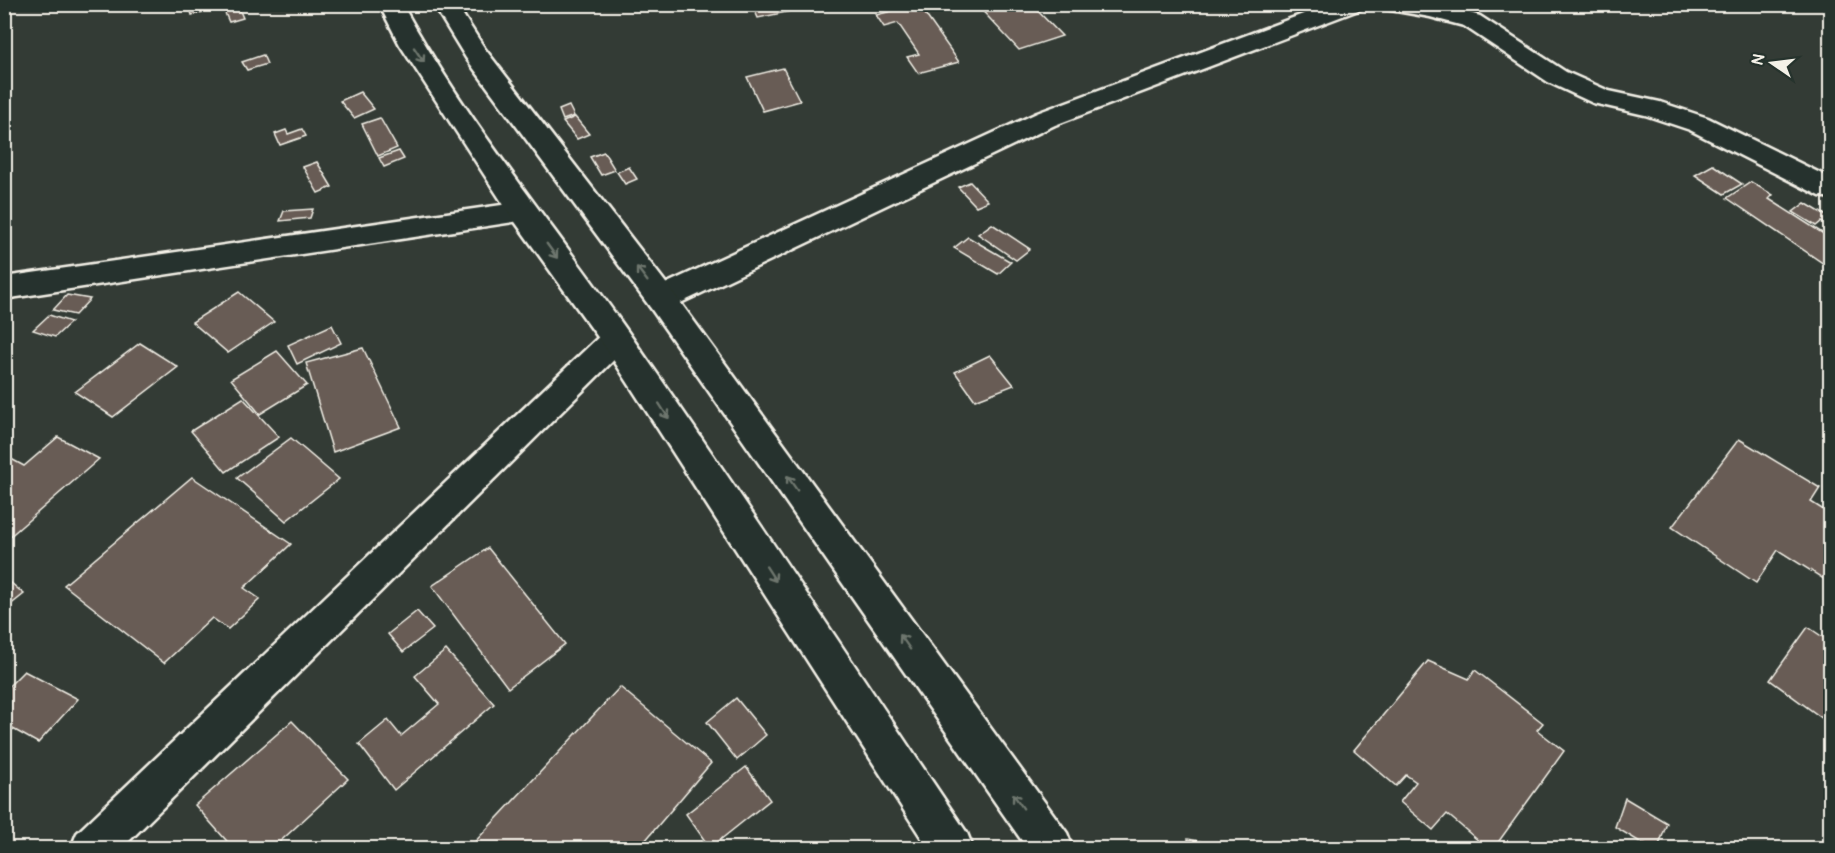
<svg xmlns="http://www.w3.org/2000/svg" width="1835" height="853" font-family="Pangolin,sans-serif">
<rect width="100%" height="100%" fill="#333b35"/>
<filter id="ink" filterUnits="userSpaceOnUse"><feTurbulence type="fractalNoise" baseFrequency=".0167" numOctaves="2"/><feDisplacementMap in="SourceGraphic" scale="12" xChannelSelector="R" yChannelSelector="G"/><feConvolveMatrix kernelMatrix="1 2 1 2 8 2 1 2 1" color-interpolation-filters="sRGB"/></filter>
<g filter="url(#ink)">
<g fill="#675b54" stroke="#f4f1e8" stroke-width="1.5">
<path d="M189 4H210L212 9 192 15Z"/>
<path d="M221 4H237L243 18 229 22Z"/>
<path d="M752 4H794L796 10 758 18Z"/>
<path d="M918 4 959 62 918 73 907 57 919 54 898 23 884 27 876 15Z"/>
<path d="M976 4H1031L1062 36 1019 50Z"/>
<path d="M263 55 267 64 247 70 242 62Z"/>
<path d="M783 68 800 101 763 111 747 77Z"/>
<path d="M360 92 374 109 354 118 340 101Z"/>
<path d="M569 106 574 116 563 120 559 110Z"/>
<path d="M575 117 589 134 577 139 563 122Z"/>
<path d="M380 118 397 148 378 156 362 124Z"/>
<path d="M302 129 306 136 280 145 275 134 286 130 288 134Z"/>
<path d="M399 151 404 159 384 167 379 158Z"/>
<path d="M604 152 615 170 601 175 590 157Z"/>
<path d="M317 162 332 187 318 193 303 167Z"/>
<path d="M1713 165 1742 184 1724 194 1695 175Z"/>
<path d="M629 167 637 179 625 184 617 172Z"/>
<path d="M970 182 988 201 976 206 958 187Z"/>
<path d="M1751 182 1773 195 1769 199 1830 238V268L1727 198Z"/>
<path d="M1805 203 1830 218V227L1821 222 1816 226 1793 212Z"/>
<path d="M313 209 310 218 280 221 284 211Z"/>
<path d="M992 224 1030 249 1016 260 978 234Z"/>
<path d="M968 237 1011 262 998 274 954 248Z"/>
<path d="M239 292 274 322 228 353 192 322Z"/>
<path d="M67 295 90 299 75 315 53 310Z"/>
<path d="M49 315 71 322 55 337 33 330Z"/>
<path d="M332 325 341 343 297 364 288 345Z"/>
<path d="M140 343 178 367 113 417 75 392Z"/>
<path d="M363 348 401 427 333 452 306 363Z"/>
<path d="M277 351 307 385 260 414 231 379Z"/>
<path d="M990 355 1014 385 975 400 955 372Z"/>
<path d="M243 398 279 437 226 472 191 431Z"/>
<path d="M58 437 99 459 7 539 4 538V455L24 466Z"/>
<path d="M291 438 339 479 286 521 237 478Z"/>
<path d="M1739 439 1820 488 1811 502 1830 514V583L1778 550 1756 583 1672 527Z"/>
<path d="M192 477 291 544 244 588 260 599 228 629 212 618 164 663 64 585Z"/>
<path d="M488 548 565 644 508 688 432 586Z"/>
<path d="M4 577 24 594 4 610Z"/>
<path d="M417 611 433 629 403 652 388 634Z"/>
<path d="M1808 627 1830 642V724L1770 680Z"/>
<path d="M446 650 494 704 394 790 359 744 388 720 401 736 439 704 415 676Z"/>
<path d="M1428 661 1469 679 1475 670 1543 723 1537 730 1564 751 1494 848H1487L1447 814 1433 830 1400 802 1416 782 1406 775 1396 786 1354 750Z"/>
<path d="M24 671 78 699 38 743 4 724V691Z"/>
<path d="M620 687 711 763 639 848H471L470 847Z"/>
<path d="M736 698 766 735 737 760 707 722Z"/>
<path d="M292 721 348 779 273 848H233L195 805Z"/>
<path d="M746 767 770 800 710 848 686 814Z"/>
<path d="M1625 798 1667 823 1658 848H1650L1615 827Z"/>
<path d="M1188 839 1234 848H1188Z"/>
</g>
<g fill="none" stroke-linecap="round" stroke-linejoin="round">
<g stroke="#f4f1e8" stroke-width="5">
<g id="minor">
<path d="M1330 4H1364L1361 9 1055 125 672 307 661 310 650 307 646 299 650 291 1037 113Z"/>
<path d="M1382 4H1438L1480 16 1566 72 1609 91 1660 102 1708 118 1830 178V198L1820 196 1690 130 1645 115 1593 103 1548 82 1464 26 1430 17 1385 9Z"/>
<path d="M523 202 533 205 537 212 533 219 4 299V277Z"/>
<path d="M616 327 627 331 632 339 627 347 122 848H71L77 833 605 331Z"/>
</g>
</g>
<g stroke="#f4f1e8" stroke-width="5">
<g id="secondary">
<path d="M379 4H402C466 121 552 223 628 332 744 497 854 666 967 833L973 848H928L605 347 513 219 400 45Z"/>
<path d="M433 4H456L485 49 672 291 1067 833 1073 848H1027L650 307 466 58Z"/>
</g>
</g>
<use href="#minor" fill="#26332d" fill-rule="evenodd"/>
<use href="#secondary" fill="#26332d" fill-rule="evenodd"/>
</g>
<defs><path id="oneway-shaft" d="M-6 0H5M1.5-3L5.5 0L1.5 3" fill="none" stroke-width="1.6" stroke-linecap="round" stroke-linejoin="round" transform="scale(1.5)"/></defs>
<g stroke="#6e766e">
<use href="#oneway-shaft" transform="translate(419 55) rotate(56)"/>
<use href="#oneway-shaft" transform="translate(552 251) rotate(54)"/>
<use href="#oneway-shaft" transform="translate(642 274) rotate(-127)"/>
<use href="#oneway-shaft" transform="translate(664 411) rotate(57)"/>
<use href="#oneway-shaft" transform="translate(792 483) rotate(-125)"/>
<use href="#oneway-shaft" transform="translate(771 574) rotate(57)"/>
<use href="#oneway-shaft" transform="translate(905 642) rotate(-125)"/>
<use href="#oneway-shaft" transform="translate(1018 801) rotate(-125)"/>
</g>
</g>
<rect width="1835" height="853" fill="none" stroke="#26332d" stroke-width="24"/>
<rect x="12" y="12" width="1811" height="829" fill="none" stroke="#f4f1e8" stroke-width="2" filter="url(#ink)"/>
<g transform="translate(1772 63) rotate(284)" stroke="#26332d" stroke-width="4.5" paint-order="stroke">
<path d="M0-4.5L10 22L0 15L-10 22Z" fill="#f4f1e8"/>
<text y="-9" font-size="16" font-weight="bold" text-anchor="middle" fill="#f4f1e8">N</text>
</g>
</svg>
